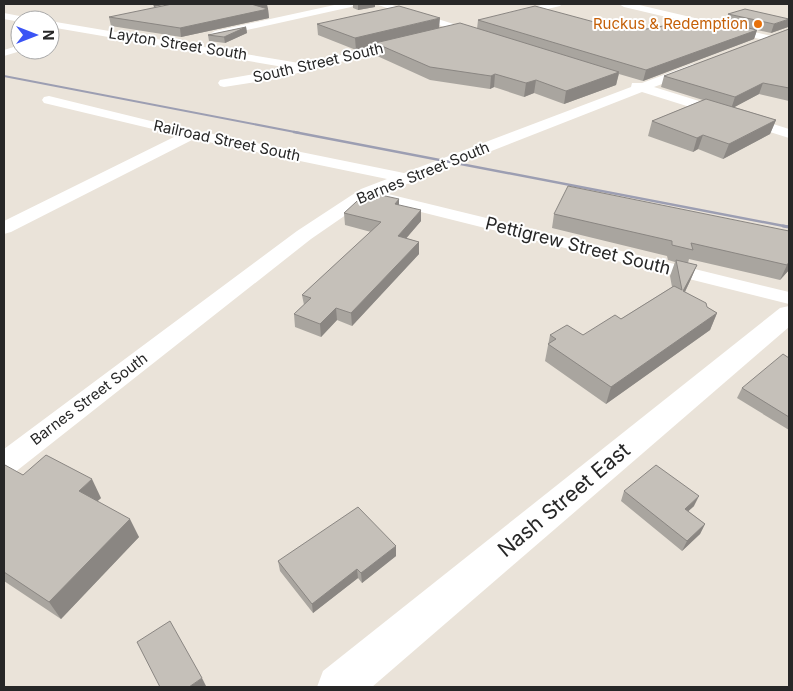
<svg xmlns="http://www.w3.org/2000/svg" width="793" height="691" font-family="Inter,sans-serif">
<rect width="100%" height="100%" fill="#eae3d9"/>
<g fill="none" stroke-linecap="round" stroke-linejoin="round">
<g fill="#fff" fill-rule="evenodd">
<path d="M339 4H356L351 7 215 37 210 34 215 31Z"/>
<path d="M375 4H389L483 33 484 35 479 38 475 37Z"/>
<path d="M546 4H562L560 6 510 18 505 15 507 13Z"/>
<path d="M619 4H635L789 40V46L624 7Z"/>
<path d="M4 13 30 18 31 20H20V22L4 19Z"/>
<path d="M50 21 305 64 405 39 410 42 409 44 275 79 224 87 220 86 218 83 220 80 289 68 50 27Z"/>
<path d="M20 45V50H24L4 56V50Z"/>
<path d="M693 64 697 65 699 68 697 71 654 87 789 129V138L642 92 384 193 789 292V304L369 199 311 239 14 473 4 476V449L297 231 361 189 387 179 194 139 11 232 4 234V221L178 135 44 103 42 100 44 97 49 96 159 123 404 173 631 87 632 83H642Z"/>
</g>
<path fill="#fff" fill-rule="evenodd" d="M789 306V327L372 687H317L323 671 780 308Z"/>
<path stroke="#9c9eb2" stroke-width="2" d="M4 76 300 133"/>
<path stroke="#9c9eb2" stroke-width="2.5" d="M294 132 789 227"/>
<path stroke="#9c9eb2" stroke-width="3" d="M783 226 789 227"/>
</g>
<g fill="#a9a59f">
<path d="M353 4H375V7L358 10 353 8Z"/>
<path d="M267 9H268L269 18 181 37 111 26 109 17 268 9Z"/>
<path d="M728 14 788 27 771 33 757 30 754 39 643 81 619 74 616 85 564 104 534 93 524 97 494 87 490 89 430 80 375 55V45L356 50 318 35 317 24 477 29 478 20 609 26 641 30 677 29 726 23Z"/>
<path d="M246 27 247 33 225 43 209 41 208 35Z"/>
<path d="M789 29V101L759 94 734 107 776 120 770 134 723 159 698 149 693 152 648 136 652 121 703 100 661 87 664 76Z"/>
<path d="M399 199V205L421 221 406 238 419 242V254L352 326 337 320 321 337 295 327 294 314 304 305 302 295 371 232 345 225 344 213Z"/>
<path d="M554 214 789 231V270L780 280 689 259 688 263 697 265 690 281 685 292 707 307 717 313 710 330 606 404 545 361 550 335H583L621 319 672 287 670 276 675 262 668 260 667 256 552 228Z"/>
<path d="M789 358V430L737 398 742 388Z"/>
<path d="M4 467 23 475 101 498 97 501 139 537 61 619 4 581Z"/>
<path d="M624 491 694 506 688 511 705 524 700 534 682 551 621 501Z"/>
<path d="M396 546V556L362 583 358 578 313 613 280 571 278 561Z"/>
</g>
<g fill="#8a8682">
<path d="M153 4H168L154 7Z"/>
<path d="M250 4H267L268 9 252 12Z"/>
<path d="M358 4H375V7L358 10Z"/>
<path d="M268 9 269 18 181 37 180 28Z"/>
<path d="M440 18 439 29 375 43V45L356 50 355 38Z"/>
<path d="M789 19V23L788 27 771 33 774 24Z"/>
<path d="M246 27 247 33 225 43 224 37Z"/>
<path d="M757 30 754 39 643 81 646 70Z"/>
<path d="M619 72 616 85 564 104 566 91Z"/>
<path d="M495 74 494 87 490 89 491 76Z"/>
<path d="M536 80 534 93 524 97 526 83Z"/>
<path d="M763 83 759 94 731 109 735 97Z"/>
<path d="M776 120 770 134 723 159 729 144Z"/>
<path d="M703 135 698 149 693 152 697 138Z"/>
<path d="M399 199V211L395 204Z"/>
<path d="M421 210V221L398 248V236Z"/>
<path d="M419 242V254L352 326 351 313Z"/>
<path d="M789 262V270L780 280 787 265Z"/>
<path d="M697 265 690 281 677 308 683 291Z"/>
<path d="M336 308 337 320 321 337 320 324Z"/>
<path d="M717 313 710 330 606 404 611 387Z"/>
<path d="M92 479 101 498 89 509 79 491Z"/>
<path d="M699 496 694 506 680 519 685 509Z"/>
<path d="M130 519 139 537 61 619 49 602Z"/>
<path d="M705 524 700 534 682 551 687 541Z"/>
<path d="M396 546V556L362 583 361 573Z"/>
<path d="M357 569 358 578 313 613 312 604Z"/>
<path d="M202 678 206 686 204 687H189Z"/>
</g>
<g fill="#c5c0b9" stroke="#8a8682">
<path d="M172 4H251L268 9 180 28 109 17Z"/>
<path d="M399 6 440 18 355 38 317 24Z"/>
<path d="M535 6 609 26 616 24 641 30 663 26 677 29 710 19 757 30 646 70 478 20Z"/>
<path d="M745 9 789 19 774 24 728 14Z"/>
<path d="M460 23 619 72 566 91 536 80 526 83 495 74 491 76 430 67 375 43Z"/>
<path d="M246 27 224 37 208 35Z"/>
<path d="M789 29V88L763 83 735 97 664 76Z"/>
<path d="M706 99 776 120 729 144 703 135 697 138 652 121Z"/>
<path d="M568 186 789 231V262L787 265 691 243 693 250 672 245V241L554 214Z"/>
<path d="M367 192 399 199 395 204 421 210 398 236 419 242 351 313 336 308 320 324 294 314 311 298 302 295 381 222 344 213Z"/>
<path d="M676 260 697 265 683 291 706 303 707 307 717 313 611 387 548 344 556 339 550 335 567 325 583 335 615 315 621 319 674 286 682 290Z"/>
<path d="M783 354 789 358V417L742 388Z"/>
<path d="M46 455 92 479 79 491 130 519 49 602 4 572V467L5 465 23 475Z"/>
<path d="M656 465 699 496 685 509 705 524 687 541 624 491Z"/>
<path d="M358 507 396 546 361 573 357 569 312 604 278 561Z"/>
<path d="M170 621 202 678 189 687H160L137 642Z"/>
</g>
<circle fill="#e8710a" stroke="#fff" stroke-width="2" cx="758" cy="24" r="5"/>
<g text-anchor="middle" stroke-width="4" stroke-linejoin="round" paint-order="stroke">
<g font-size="15" fill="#c56008" stroke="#fff" text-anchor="end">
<text x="748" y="29">Ruckus &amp; Redemption</text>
</g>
<g font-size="15" fill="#272727" stroke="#fff">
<text transform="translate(178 44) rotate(9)" y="5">Layton Street South</text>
<text transform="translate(318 63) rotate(-13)" y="5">South Street South</text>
<text transform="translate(227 141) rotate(12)" y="5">Railroad Street South</text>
<text transform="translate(423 173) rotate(-22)" y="5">Barnes Street South</text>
<text transform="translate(89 399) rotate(-37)" y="5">Barnes Street South</text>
</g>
<g font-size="18" fill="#272727" stroke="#fff">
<text transform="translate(578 246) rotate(14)" y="6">Pettigrew Street South</text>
</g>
<g font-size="21" fill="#272727" stroke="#fff">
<text transform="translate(564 500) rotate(-40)" y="7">Nash Street East</text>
</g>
</g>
<rect width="793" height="691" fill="none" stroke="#272727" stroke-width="10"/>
<g transform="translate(35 35) rotate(90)"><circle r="24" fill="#ffffff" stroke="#a9a9a9"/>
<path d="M0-4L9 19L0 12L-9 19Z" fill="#3b54f5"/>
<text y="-8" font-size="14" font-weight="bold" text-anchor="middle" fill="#272727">N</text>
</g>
</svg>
